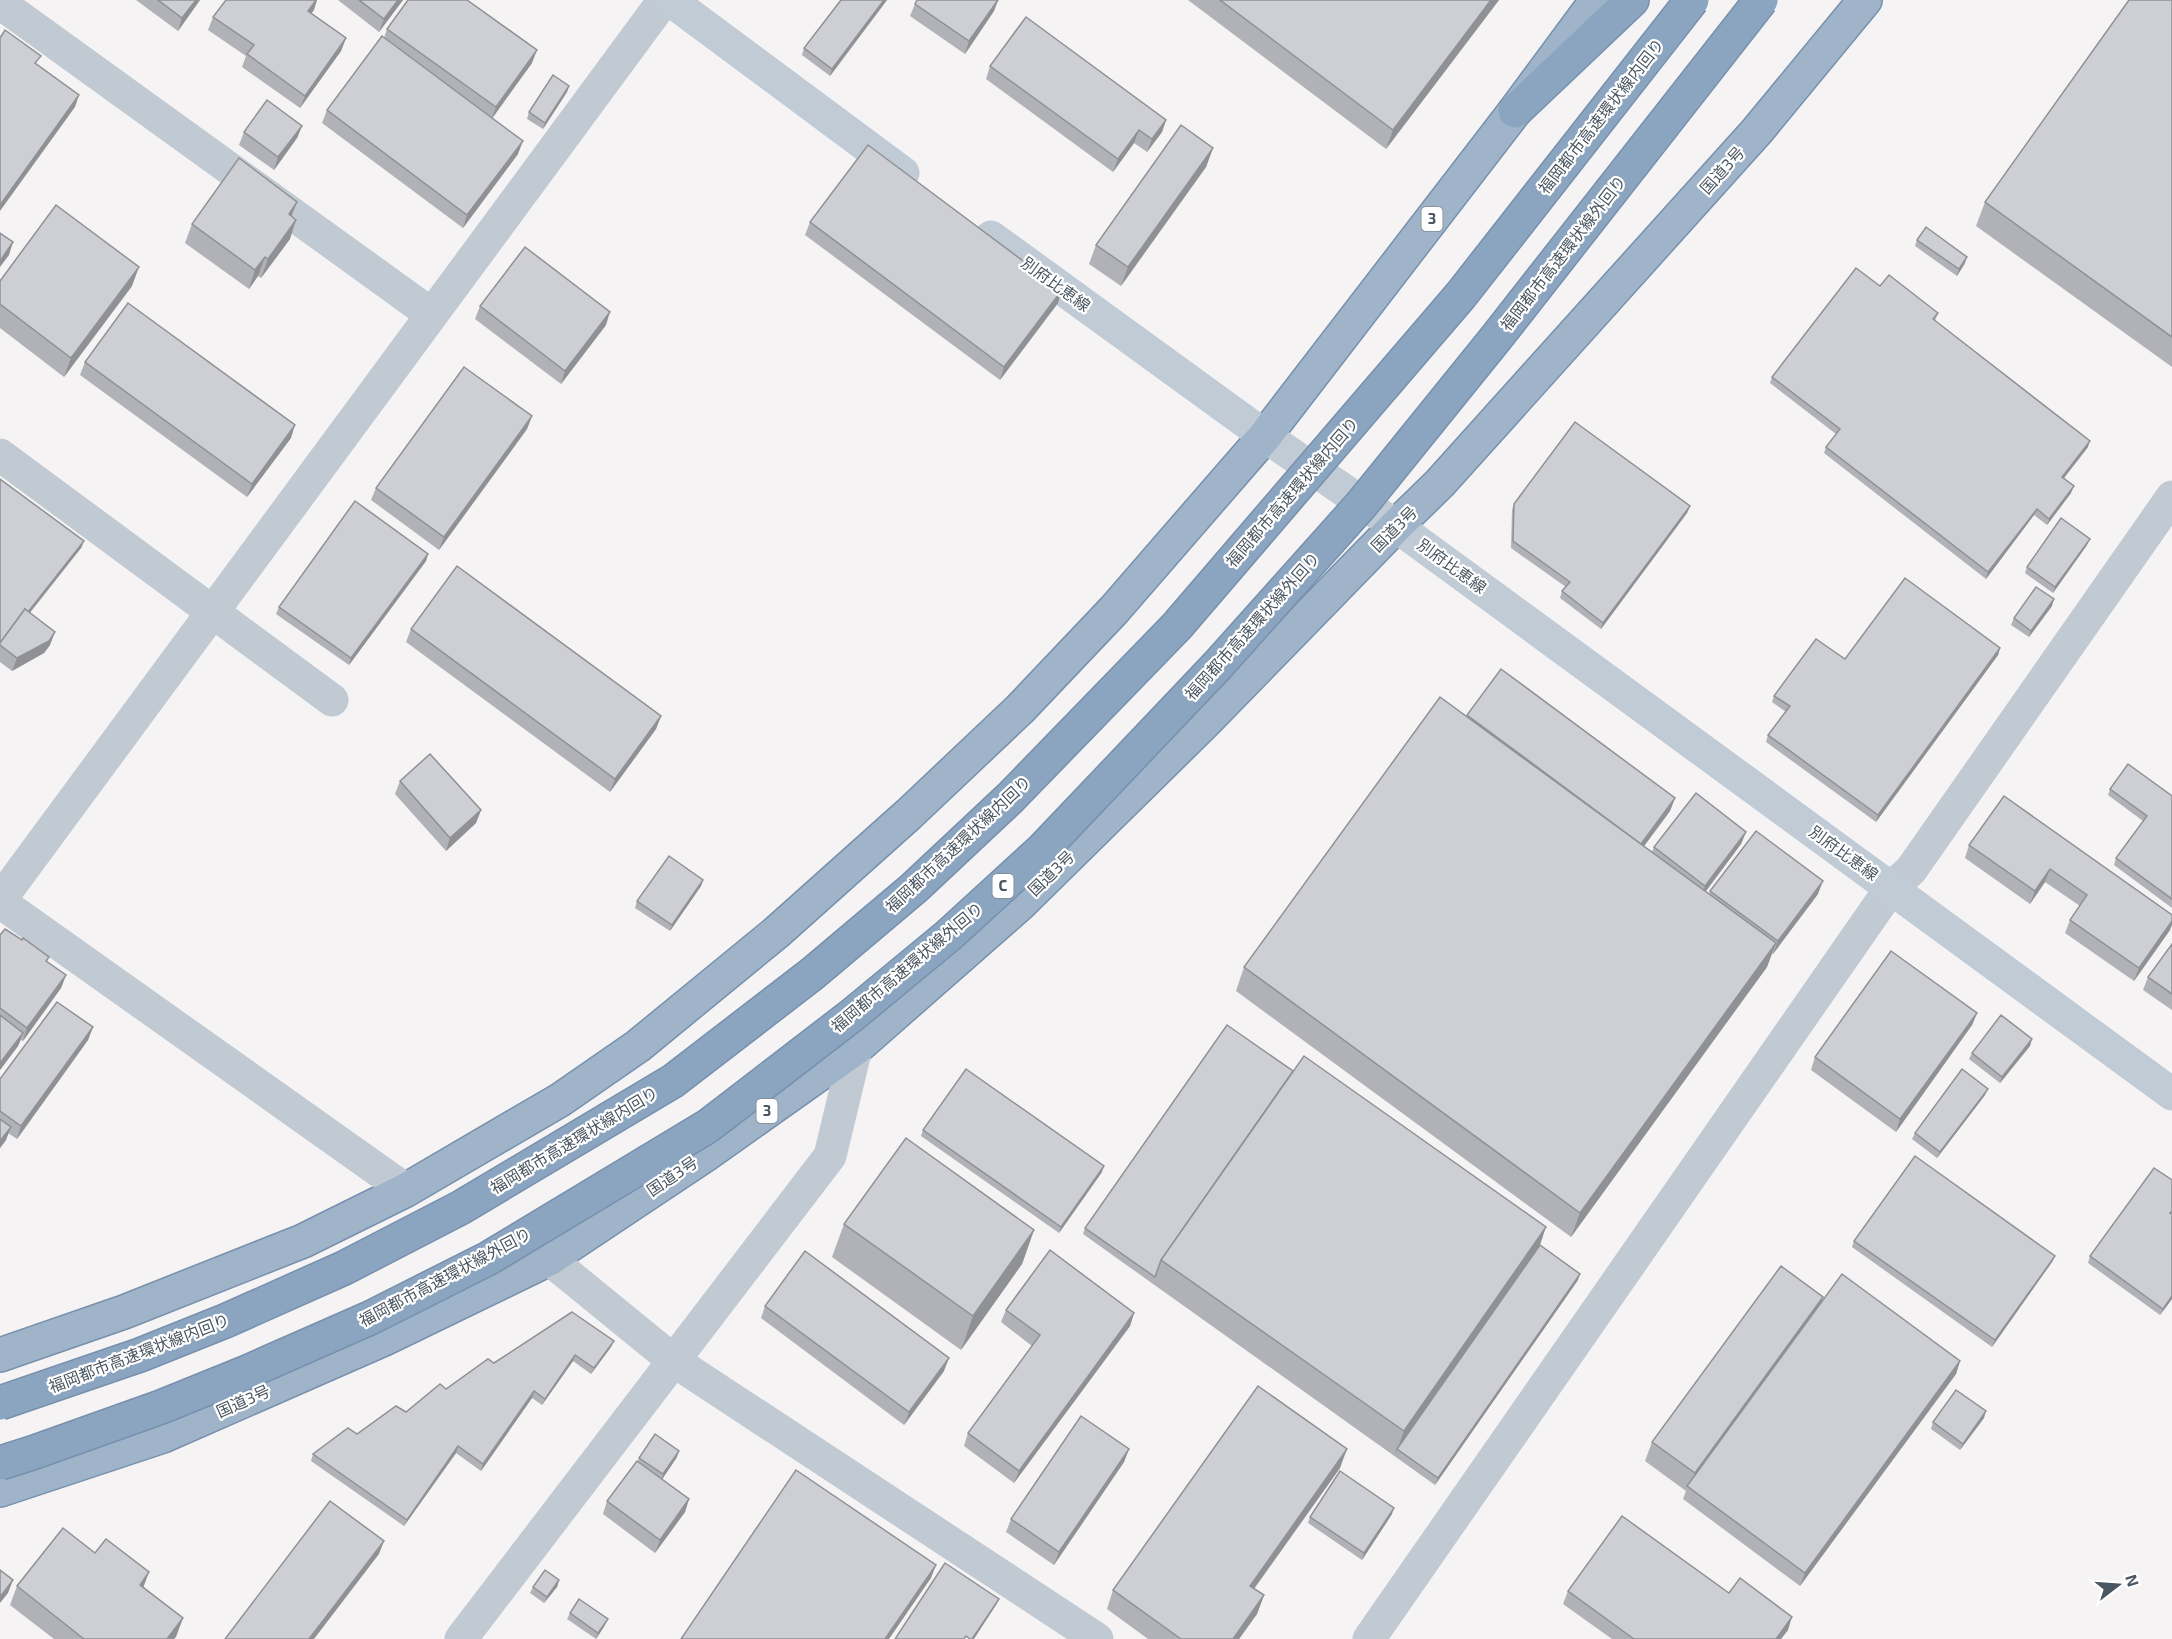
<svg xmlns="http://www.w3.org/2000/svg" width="2172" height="1639" font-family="'Exo 2','Noto Sans JP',sans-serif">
<rect width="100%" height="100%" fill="#f5f3f3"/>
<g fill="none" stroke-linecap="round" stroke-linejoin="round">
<g stroke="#7690ad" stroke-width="36">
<g id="trunk">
<path d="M0 1355 124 1312 303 1241 406 1190 560 1100 638 1046 777 932 909 814 1020 709 1114 610 1265 436 1515 111 1597 0"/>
<path d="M0 1490 163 1436 384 1339 549 1259 705 1155 856 1048 1020 904 1206 721 1396 526 1440 483 1757 131 1865 0"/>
</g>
</g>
<g stroke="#7690ad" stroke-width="36">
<path id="motorway" d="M1515 111 1632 0"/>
</g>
<g stroke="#c1cad2" stroke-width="33">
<path d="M0 3 431 314"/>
<path d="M0 455 332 700"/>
<path d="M0 900 664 0"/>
<path d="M549 1259 674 1361 1097 1639"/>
<path d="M461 1639 830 1156 856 1048"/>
</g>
<g stroke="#c1cad2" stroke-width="33">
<path d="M0 902 406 1190"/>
<path d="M1369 1639 1891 888 1911 870 2172 497"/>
</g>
<g stroke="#c1cbd6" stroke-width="33">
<path d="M670 0 903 173"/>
<path d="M991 237 1265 436 1396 526 2172 1094"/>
</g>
<use href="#trunk" stroke="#9fb4c9" stroke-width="33"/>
<use href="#motorway" stroke="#8ba5c1" stroke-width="33"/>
<g stroke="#7690ad" stroke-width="36" stroke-linecap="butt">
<g id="motorway-bridge">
<path d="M0 1403 140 1355 225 1321 344 1268 460 1208 673 1081 812 974 914 888 1010 798 1177 626 1461 295 1692 0"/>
<path d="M0 1463 32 1453 161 1407 245 1373 370 1318 489 1258 708 1126 851 1016 949 935 1043 849 1217 666 1361 505 1496 338 1761 0"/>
</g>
</g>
<use href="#motorway-bridge" stroke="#8ba5c1" stroke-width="33"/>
</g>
<g fill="#b0b2b7">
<path d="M136 0H200L178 31Z"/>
<path d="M338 0H403L379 32Z"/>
<path d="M841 0H887L830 76 802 55 804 48Z"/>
<path d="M917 0H998L994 11 965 54 910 16 915 4Z"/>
<path d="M1188 0H1499L1386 149Z"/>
<path d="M2172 0V367L1976 226 1985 202Z"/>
<path d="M314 10 311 13 346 38 341 51 300 108 242 67 246 56 208 30 213 17Z"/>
<path d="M387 29 532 63 492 118 518 154 463 228 322 123 327 110 384 38Z"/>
<path d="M990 66 1166 120 1162 132 1147 152 1134 143 1113 172 986 79Z"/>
<path d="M569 86 567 92 543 129 527 119 529 112Z"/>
<path d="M302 126 297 138 274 170 239 145 244 132Z"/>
<path d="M1213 148 1206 167 1121 286 1089 264 1096 245Z"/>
<path d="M292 216 290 239 261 278 258 276 249 289 185 243 192 224Z"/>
<path d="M810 222 1058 303 1000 380 805 235Z"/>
<path d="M1917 240 1965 263 1957 276 1915 246Z"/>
<path d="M0 281 132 286 64 377 0 328Z"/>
<path d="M1880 286 1938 313 1935 321 2088 447 2064 478 2071 493 2047 525 2034 515 1986 579 1824 453 1826 447 1836 434 1770 383 1772 377Z"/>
<path d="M480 306 606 325 561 384 475 319Z"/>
<path d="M85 362 291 438 247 497 80 375Z"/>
<path d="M532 416 527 429 439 550 371 500 376 488Z"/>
<path d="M0 479 84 541 81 548 30 613 50 645 44 653 12 671 0 662Z"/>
<path d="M1514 504 1690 506 1687 513 1601 629 1560 598 1562 591 1566 587 1511 548 1512 510Z"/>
<path d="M2087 545 2053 593 2025 573 2027 567Z"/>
<path d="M428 554 426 561 349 665 276 614 279 607Z"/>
<path d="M2052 606 2029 637 2011 625 2014 618Z"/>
<path d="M411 629 661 716 656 729 610 792 406 642Z"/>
<path d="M2000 648 1998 655 1876 822 1766 742 1768 735 1786 712 1772 702 1774 696 1845 659Z"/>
<path d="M1467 715 1675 798 1670 811 1644 846 1652 852 1654 847 1746 832 1741 844 1706 891 1709 894 1710 891 1818 894 1773 954 1772 953 1767 967 1571 1237 1236 991 1244 967Z"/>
<path d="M400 781 481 810 476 823 446 851 395 794Z"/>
<path d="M2110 789 2172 796V908L2114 865 2116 858 2143 821 2108 795Z"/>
<path d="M2004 796 2170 930 2134 981 2065 933 2070 920 2080 906 2045 882 2030 904 1965 858 1969 845Z"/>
<path d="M703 880 701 886 670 931 635 908 637 901Z"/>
<path d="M0 935 22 940 49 957 47 962 66 975 61 988 23 1041 21 1040 18 1046 0 1070Z"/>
<path d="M2172 944V1010L2143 990 2148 977Z"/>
<path d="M1977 1013 1972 1025 1896 1132 1811 1070 1815 1057Z"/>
<path d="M93 1027 88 1040 17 1139 8 1133 6 1140 0 1148V1079Z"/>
<path d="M2030 1046 2000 1083 1969 1059 1972 1053Z"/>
<path d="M1985 1095 1937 1158 1912 1139 1915 1133Z"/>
<path d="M923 1130 1102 1172 1059 1233 921 1136Z"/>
<path d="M2172 1180V1299L2160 1315 2088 1263 2090 1256Z"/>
<path d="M844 1224 1034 1230 1022 1264 961 1350 832 1257Z"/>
<path d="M1085 1228 1540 1245 1578 1280 1435 1485 1083 1234Z"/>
<path d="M1854 1241 2055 1256 2052 1262 1992 1347 1852 1247Z"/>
<path d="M1821 1303 1960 1361 1956 1374 1800 1586 1683 1499 1686 1491 1645 1461 1652 1442Z"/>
<path d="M765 1306 944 1371 904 1425 761 1318Z"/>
<path d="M1006 1310 1134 1313 1130 1326 1014 1483 964 1446 968 1433 1032 1346 1001 1322Z"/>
<path d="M611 1347 591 1374 573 1361 542 1405 532 1398 481 1471 456 1453 404 1526 311 1461 313 1454 406 1412 494 1363Z"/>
<path d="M1984 1418 1960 1450 1931 1429 1933 1422Z"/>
<path d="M1129 1449 1124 1462 1054 1565 1006 1532 1011 1519Z"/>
<path d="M677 1457 662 1479 689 1499 685 1512 655 1553 603 1514 607 1501 638 1461 639 1458Z"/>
<path d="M1340 1468 1254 1589 1264 1595 1257 1614 1239 1639H1148L1107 1609 1113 1590Z"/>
<path d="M1392 1514 1362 1560 1308 1523 1310 1517Z"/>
<path d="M95 1553 144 1587 183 1618 174 1639H54L10 1605 17 1586Z"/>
<path d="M559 1580 557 1587 544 1603 530 1593 533 1587Z"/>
<path d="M1568 1591 1729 1593 1788 1630 1781 1639H1612L1563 1604Z"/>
<path d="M570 1613 605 1625 596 1639 567 1619Z"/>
</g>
<g fill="#909195">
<path d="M196 0H200L178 31 182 18Z"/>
<path d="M316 0H317L314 10 303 24 308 11Z"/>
<path d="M398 0H403L379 32 384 19Z"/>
<path d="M884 0H887L830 76 832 69Z"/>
<path d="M998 0 994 11 965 54 969 41Z"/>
<path d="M1491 0H1499L1386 149 1393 130Z"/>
<path d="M346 38 341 51 300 108 305 96Z"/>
<path d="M537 50 532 63 491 120 496 107Z"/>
<path d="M569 86 567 92 543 129 545 123Z"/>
<path d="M79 95 75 107 0 211V205Z"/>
<path d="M1166 120 1162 132 1147 152 1152 139Z"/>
<path d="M302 126 297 138 274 170 278 157Z"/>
<path d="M1139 130 1134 143 1113 172 1118 159Z"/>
<path d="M523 141 518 154 463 228 467 215Z"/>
<path d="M1213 148 1206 167 1121 286 1128 267Z"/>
<path d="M297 202 290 220 289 214Z"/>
<path d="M296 220 290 239 261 278 268 259Z"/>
<path d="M13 242 9 255 0 267V261Z"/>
<path d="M265 257 258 276 249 289 255 270Z"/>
<path d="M1967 257 1965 263 1957 276 1959 269Z"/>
<path d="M139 267 132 286 64 377 71 358Z"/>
<path d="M1062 290 1058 303 1000 380 1004 367Z"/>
<path d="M610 312 606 325 561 384 565 371Z"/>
<path d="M532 416 527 429 439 550 444 537Z"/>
<path d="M295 425 291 438 247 497 252 484Z"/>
<path d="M2090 441 2088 447 2060 483 2062 477Z"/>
<path d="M2074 486 2071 493 2047 525 2049 519Z"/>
<path d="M1690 506 1687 513 1601 629 1603 623Z"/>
<path d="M2037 509 2034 515 1986 579 1988 572Z"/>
<path d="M2090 539 2087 545 2053 593 2055 587Z"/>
<path d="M84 541 81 548 2 647 1 646Z"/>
<path d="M428 554 426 561 349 665 351 658Z"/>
<path d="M2054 599 2052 606 2029 637 2031 631Z"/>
<path d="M55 632 50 645 44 653 12 671 17 658Z"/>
<path d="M2000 648 1998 655 1876 822 1878 815Z"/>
<path d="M661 716 656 729 610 792 615 779Z"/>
<path d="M1675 798 1670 811 1636 857 1641 844Z"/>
<path d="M481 810 476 823 446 851 450 838Z"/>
<path d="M1746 832 1741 844 1700 899 1705 886Z"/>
<path d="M2050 869 2045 882 2030 904 2035 891Z"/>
<path d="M703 880 701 886 670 931 672 925Z"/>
<path d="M1823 881 1818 894 1773 954 1778 941Z"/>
<path d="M2172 921V925L2170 930 2134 981 2139 968Z"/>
<path d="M1776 943 1767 967 1571 1237 1580 1213Z"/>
<path d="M66 975 61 988 23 1041 27 1028Z"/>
<path d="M1977 1013 1972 1025 1896 1132 1900 1119Z"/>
<path d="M93 1027 88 1040 17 1139 21 1126Z"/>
<path d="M23 1033 18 1046 0 1070V1063Z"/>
<path d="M2032 1039 2030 1046 2000 1083 2002 1077Z"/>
<path d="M1988 1089 1985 1095 1937 1158 1940 1152Z"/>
<path d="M11 1127 6 1140 0 1148V1141Z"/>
<path d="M1104 1166 1102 1172 1059 1233 1061 1227Z"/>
<path d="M1546 1227 1538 1251 1397 1449 1395 1456 1404 1431Z"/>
<path d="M1034 1230 1022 1264 961 1350 973 1316Z"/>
<path d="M2055 1256 2052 1262 1992 1347 1995 1340Z"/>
<path d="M1580 1274 1578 1280 1435 1485 1438 1478Z"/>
<path d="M2172 1296V1299L2160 1315 2163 1309Z"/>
<path d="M1823 1297 1817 1316 1689 1488 1695 1473Z"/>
<path d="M1134 1313 1130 1326 1014 1483 1019 1471Z"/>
<path d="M614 1341 611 1347 591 1374 594 1368Z"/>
<path d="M575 1355 573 1361 542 1405 545 1399Z"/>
<path d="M949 1358 944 1371 904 1425 909 1412Z"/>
<path d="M1960 1361 1956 1374 1800 1586 1805 1573Z"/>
<path d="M534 1391 532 1398 481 1471 483 1464Z"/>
<path d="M1986 1411 1984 1418 1960 1450 1963 1444Z"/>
<path d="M458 1446 456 1453 404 1526 407 1520Z"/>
<path d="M1129 1449 1124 1462 1054 1565 1059 1552Z"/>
<path d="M1347 1449 1340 1468 1243 1604 1250 1586Z"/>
<path d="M679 1451 677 1457 661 1481 663 1474Z"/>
<path d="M689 1499 685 1512 655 1553 660 1540Z"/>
<path d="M1394 1508 1392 1514 1362 1560 1364 1553Z"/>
<path d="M384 1541 379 1554 314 1639H309Z"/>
<path d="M936 1565 931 1578 889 1639H885Z"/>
<path d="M149 1572 142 1591 140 1585Z"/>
<path d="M13 1580 8 1593 0 1603V1597Z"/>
<path d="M559 1580 557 1587 544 1603 547 1597Z"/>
<path d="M1264 1595 1257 1614 1239 1639H1233Z"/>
<path d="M999 1599 996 1605 974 1639H972Z"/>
<path d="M1792 1617 1788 1630 1781 1639H1776Z"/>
<path d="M183 1618 176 1637 174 1639H167Z"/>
<path d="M608 1619 605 1625 596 1639 598 1633Z"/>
</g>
<g fill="#cdcfd5" stroke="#909195" stroke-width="1.5">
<path d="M158 0H196L182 18Z"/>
<path d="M226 0H316L308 11 346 38 305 96 247 54 254 45 213 17Z"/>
<path d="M359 0H398L384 19Z"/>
<path d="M408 0H467L537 50 496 107 387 29Z"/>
<path d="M841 0H884L832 69 804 48Z"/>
<path d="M917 0H998L969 41 915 4Z"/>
<path d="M1220 0H1491L1393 130Z"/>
<path d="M2129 0H2172V337L1985 202Z"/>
<path d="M1026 17 1166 120 1152 139 1139 130 1118 159 990 66Z"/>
<path d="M5 30 41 56 35 63 79 95 0 205V38Z"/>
<path d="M382 36 523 141 467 215 327 110Z"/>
<path d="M553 75 569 86 545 123 529 112Z"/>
<path d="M267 100 302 126 278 157 244 132Z"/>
<path d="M1181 125 1213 148 1128 267 1096 245Z"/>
<path d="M868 145 1062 290 1004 367 810 222Z"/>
<path d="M239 158 297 202 289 214 296 220 268 259 265 257 255 270 192 224Z"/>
<path d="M56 205 139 267 71 358 0 304V281Z"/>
<path d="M1926 227 1967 257 1959 269 1917 240Z"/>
<path d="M0 233 13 242 0 261Z"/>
<path d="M525 247 610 312 565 371 480 306Z"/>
<path d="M1856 268 1880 286 1889 275 1938 313 1933 319 2090 441 2062 477 2074 486 2049 519 2037 509 1988 572 1826 447 1840 429 1772 377Z"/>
<path d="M128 303 295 425 252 484 85 362Z"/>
<path d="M464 367 532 416 444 537 376 488Z"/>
<path d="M1575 422 1690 506 1603 623 1562 591 1570 582 1513 541 1514 504Z"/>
<path d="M0 479 84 541 28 612 25 609 0 643Z"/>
<path d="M355 501 428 554 351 658 279 607Z"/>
<path d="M2061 518 2090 539 2055 587 2027 567Z"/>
<path d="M457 566 661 716 615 779 411 629Z"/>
<path d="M1905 578 2000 648 1878 815 1768 735 1790 706 1774 696 1816 639 1845 659Z"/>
<path d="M2036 587 2054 599 2031 631 2014 618Z"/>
<path d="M25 609 55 632 49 641 17 658 0 645V643Z"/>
<path d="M1501 669 1675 798 1641 844 1467 715Z"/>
<path d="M1440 697 1776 943 1580 1213 1244 967Z"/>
<path d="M430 754 481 810 450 838 400 781Z"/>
<path d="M2128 764 2172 796V899L2116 858 2147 816 2110 789Z"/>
<path d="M1696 793 1746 832 1705 886 1654 847Z"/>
<path d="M2004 796 2172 915V921L2139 968 2070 920 2087 895 2050 869 2035 891 1969 845Z"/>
<path d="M1756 831 1823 881 1778 941 1710 891Z"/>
<path d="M669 856 703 880 672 925 637 901Z"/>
<path d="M5 929 22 940 23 938 49 957 46 961 66 975 27 1028 0 1008V935Z"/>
<path d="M2172 944V994L2148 977Z"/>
<path d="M1891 951 1977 1013 1900 1119 1815 1057Z"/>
<path d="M57 1002 93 1027 21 1126 0 1111V1079Z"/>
<path d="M0 1015 23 1033 0 1063Z"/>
<path d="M2001 1015 2032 1039 2002 1077 1972 1053Z"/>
<path d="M1227 1025 1293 1071 1161 1260 1155 1277 1085 1228Z"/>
<path d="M1304 1056 1546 1227 1404 1431 1161 1260Z"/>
<path d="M966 1069 1104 1166 1061 1227 923 1130Z"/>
<path d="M1962 1069 1988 1089 1940 1152 1915 1133Z"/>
<path d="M0 1119 11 1127 0 1141Z"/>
<path d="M906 1138 1034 1230 973 1316 844 1224Z"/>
<path d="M1915 1156 2055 1256 1995 1340 1854 1241Z"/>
<path d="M2154 1168 2172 1180V1211L2170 1213 2172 1214V1296L2163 1309 2090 1256Z"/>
<path d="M1540 1245 1580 1274 1438 1478 1397 1449Z"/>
<path d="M1050 1250 1134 1313 1019 1471 968 1433 1040 1335 1006 1310Z"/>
<path d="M805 1251 949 1358 909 1412 765 1306Z"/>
<path d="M1781 1266 1823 1297 1695 1473 1652 1442Z"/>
<path d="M1842 1274 1960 1361 1805 1573 1687 1486Z"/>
<path d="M572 1312 614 1341 594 1368 575 1355 545 1399 534 1391 483 1464 458 1446 407 1520 313 1454 348 1428 357 1434 396 1406 406 1412 440 1384 446 1389 488 1359 494 1363Z"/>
<path d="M1258 1386 1347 1449 1250 1586 1264 1595 1233 1639H1181L1113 1590Z"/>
<path d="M1956 1390 1986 1411 1963 1444 1933 1422Z"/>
<path d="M1081 1416 1129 1449 1059 1552 1011 1519Z"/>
<path d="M655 1434 679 1451 663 1474 639 1458Z"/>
<path d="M637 1461 689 1499 660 1540 607 1501Z"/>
<path d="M796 1470 936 1565 885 1639H681Z"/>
<path d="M1340 1471 1394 1508 1364 1553 1310 1517Z"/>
<path d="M330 1501 384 1541 309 1639H225Z"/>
<path d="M1622 1516 1729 1593 1740 1578 1792 1617 1776 1639H1634L1568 1591Z"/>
<path d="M63 1528 95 1553 106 1539 149 1572 140 1585 183 1618 167 1639H84L17 1586Z"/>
<path d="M945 1563 999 1599 972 1639H970L966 1636 964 1639H895Z"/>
<path d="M0 1570 13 1580 0 1597Z"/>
<path d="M545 1570 559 1580 547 1597 533 1587Z"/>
<path d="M579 1599 608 1619 598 1633 570 1613Z"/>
</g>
<g text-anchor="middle" stroke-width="4.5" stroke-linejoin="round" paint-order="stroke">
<g fill="#fff" stroke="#808990" stroke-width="1.5">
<rect x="1421.5" y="207" width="21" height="24" rx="4.5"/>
<rect x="992.5" y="874" width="21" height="24" rx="4.5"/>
<rect x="756.5" y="1099" width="21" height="24" rx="4.5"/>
</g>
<g font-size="15" font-weight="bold" fill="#4a5661">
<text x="1432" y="224">3</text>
<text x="1003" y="891">C</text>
<text x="767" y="1116">3</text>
</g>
<g font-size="16" fill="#4a5661" stroke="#fff">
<text transform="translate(1601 116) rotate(-52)" y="6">福岡都市高速環状線内回り</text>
<text transform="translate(1722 170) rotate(-48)" y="6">国道3号</text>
<text transform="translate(1563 253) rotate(-52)" y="6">福岡都市高速環状線外回り</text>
<text transform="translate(1056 284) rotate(36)" y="6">別府比恵線</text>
<text transform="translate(1292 492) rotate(-49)" y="6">福岡都市高速環状線内回り</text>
<text transform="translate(1394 529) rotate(-45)" y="6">国道3号</text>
<text transform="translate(1452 566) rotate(36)" y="6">別府比恵線</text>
<text transform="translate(1252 626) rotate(-48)" y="6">福岡都市高速環状線外回り</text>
<text transform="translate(958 844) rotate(-43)" y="6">福岡都市高速環状線内回り</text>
<text transform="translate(1844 853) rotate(36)" y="6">別府比恵線</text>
<text transform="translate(1051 873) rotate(-44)" y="6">国道3号</text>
<text transform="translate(907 967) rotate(-40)" y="6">福岡都市高速環状線外回り</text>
<text transform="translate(574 1140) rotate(-31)" y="6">福岡都市高速環状線内回り</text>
<text transform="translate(672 1176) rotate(-34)" y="6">国道3号</text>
<text transform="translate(445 1277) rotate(-28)" y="6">福岡都市高速環状線外回り</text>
<text transform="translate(139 1353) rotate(-21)" y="6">福岡都市高速環状線内回り</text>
<text transform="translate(243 1401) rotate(-24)" y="6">国道3号</text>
</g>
</g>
<g transform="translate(2118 1585) rotate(73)" stroke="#ffffff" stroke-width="4.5" paint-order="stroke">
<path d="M0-4.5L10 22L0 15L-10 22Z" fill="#4a5661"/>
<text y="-9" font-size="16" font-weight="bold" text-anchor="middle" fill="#4a5661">N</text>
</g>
</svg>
